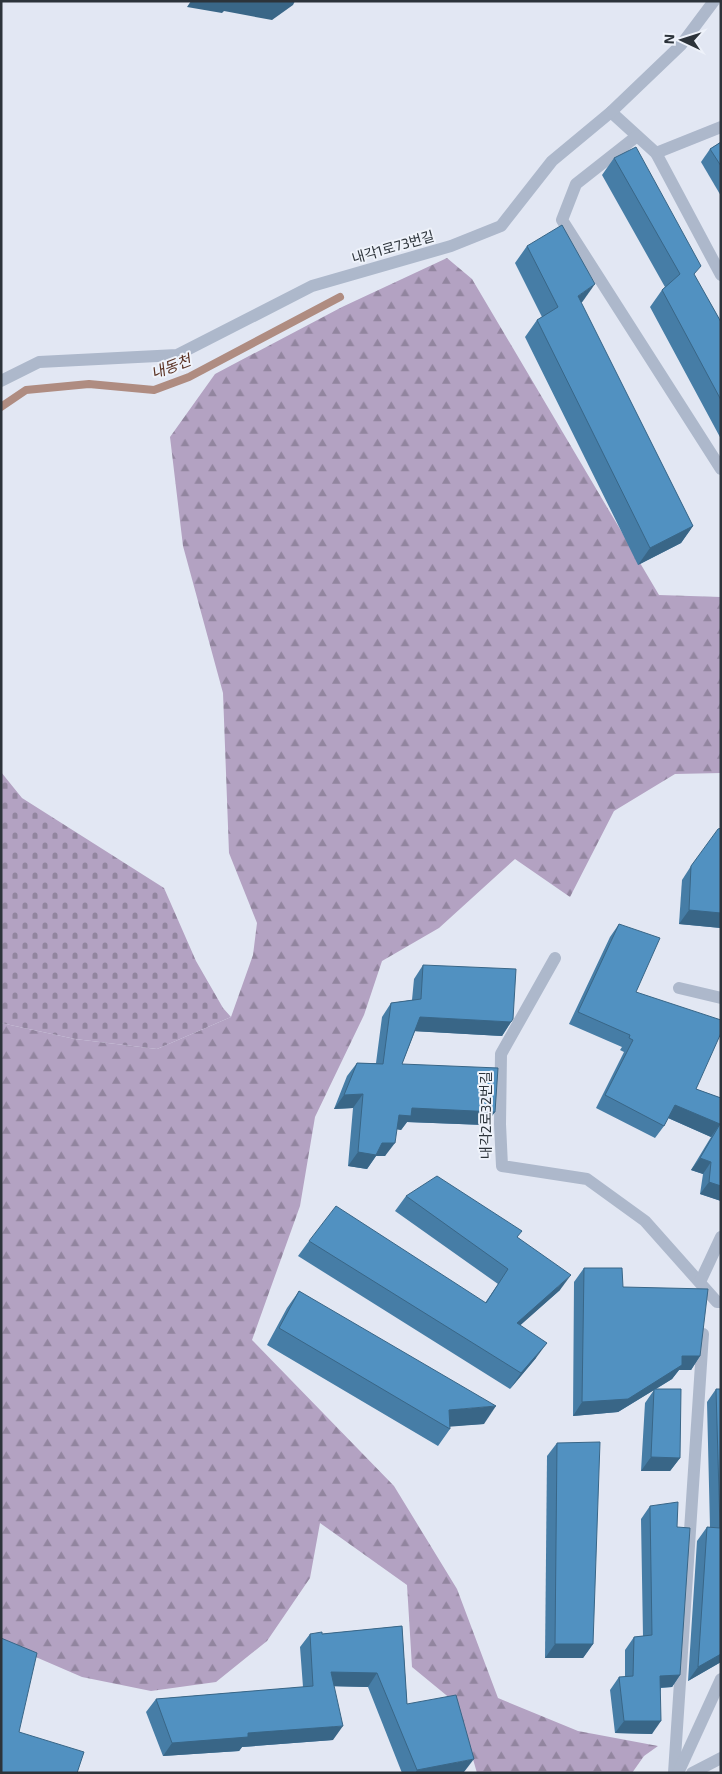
<svg xmlns="http://www.w3.org/2000/svg" width="722" height="1774" font-family="'Exo 2','Noto Sans KR',sans-serif">
<defs>
<pattern id="forest-firs" width="22" height="20" patternUnits="userSpaceOnUse" patternTransform="scale(1.25)"><rect width="22" height="20" fill="#b3a2c2"/><path d="M5 1l3.5 6h-7zM16 11l3.5 6h-7z" fill="#92859f"/></pattern>
<pattern id="cemetery-stones" width="16" height="16" patternUnits="userSpaceOnUse" patternTransform="scale(1.25)"><rect width="16" height="16" fill="#b3a2c2"/><path d="M2 7V4a2 2 0 0 1 4 0v3zM10 15v-3a2 2 0 0 1 4 0v3z" fill="#92859f"/></pattern>
</defs>
<rect width="100%" height="100%" fill="#e2e7f3"/>
<path fill="url(#forest-firs)" d="M447 258 472 279 659 595 721 597V773L675 774 614 811 570 897 515 859 439 928 382 961 364 1015 315 1117 300 1206 252 1340 394 1486 457 1589 498 1698 578 1731 658 1746 644 1756 632 1773H477L457 1704 412 1667 407 1585 320 1523 310 1578 267 1641 216 1682 151 1691 82 1677 1 1642V1023L75 1039 157 1049 231 1017 253 955 257 923 229 853 223 693 183 546 170 437 215 374 342 307Z"/>
<path fill="url(#cemetery-stones)" d="M1 772 22 798 164 888 196 961 223 1008 231 1017 157 1049 75 1039 1 1023Z"/>
<g fill="none" stroke-linecap="round" stroke-linejoin="round">
<path stroke="#af8c81" stroke-width="8" d="M1 407 26 390 89 384 154 390 189 377 340 297"/>
<g stroke="#adb8cb" stroke-width="12">
<path d="M611 112 656 153 721 275"/>
<path d="M637 136 576 184 562 220 721 469"/>
<path d="M656 153 721 127"/>
<path d="M1 381 39 362 177 355 312 286 451 246 501 226 552 161 611 112 681 45 714 1"/>
<path d="M555 958 501 1054 500 1124 502 1166 587 1179 645 1221 717 1302H721"/>
<path d="M679 988 721 998"/>
<path d="M700 1282 721 1237"/>
<path d="M674 1773 703 1334"/>
<path d="M678 1773 721 1679"/>
<path d="M692 1773 721 1758"/>
</g>
</g>
<g fill="#467da6">
<path d="M721 142V196L701 162 710 149Z"/>
<path d="M614 158 694 275 721 322V439L650 307 662 290 665 287 602 175Z"/>
<path d="M527 246 583 301 581 303 693 526 681 543 638 565 525 337 537 320 542 317 515 263Z"/>
<path d="M721 828V928L679 924 682 880 691 866Z"/>
<path d="M619 924 636 992 696 1089 721 1098V1201L700 1194 703 1174 691 1170 711 1137 668 1118 664 1126 655 1138 596 1108 624 1052 620 1050 622 1047 569 1024 610 937Z"/>
<path d="M423 965 511 1022 502 1036 415 1031 402 1064 495 1112 485 1125 407 1122 401 1130 397 1129 385 1156H376L367 1169 348 1166 353 1108 334 1109 347 1076 357 1063H376L382 1017 391 1003 412 1000 414 979Z"/>
<path d="M406 1196 518 1238 560 1290 520 1325 536 1358 510 1389 298 1256 309 1241 485 1303 498 1284 395 1211Z"/>
<path d="M584 1268 623 1287 700 1356 691 1370H679L672 1379 656 1389 680 1458 670 1471H641L645 1403 654 1390 618 1412 573 1416 574 1282Z"/>
<path d="M299 1291 484 1424 450 1426V1429L438 1446 267 1345 287 1308Z"/>
<path d="M716 1389H721V1662L688 1681 697 1541 707 1527H710L707 1402Z"/>
<path d="M557 1443 593 1644 583 1658H545L547 1456Z"/>
<path d="M650 1506 677 1527 680 1675 672 1687 661 1688 652 1734 615 1733 610 1690 619 1677H625V1650L634 1637 643 1636 641 1519Z"/>
<path d="M402 1626 407 1704 464 1772 402 1773 368 1687 334 1686 333 1740 242 1747 239 1751 163 1756 146 1712 156 1699 303 1687 300 1647 310 1634H322Z"/>
</g>
<g fill="#396687">
<path d="M191 1H295L293 5 272 20 224 11 222 13 187 7Z"/>
<path d="M595 284 583 301 566 313 578 296Z"/>
<path d="M693 526 681 543 638 565 650 548Z"/>
<path d="M689 910 721 913V928L679 924Z"/>
<path d="M420 1017 511 1022 502 1036 411 1031Z"/>
<path d="M363 1094 353 1108 334 1109 344 1095Z"/>
<path d="M675 1105 720 1124 711 1137 666 1117Z"/>
<path d="M412 1108 495 1112 485 1125 407 1122 401 1130 389 1128 399 1115Z"/>
<path d="M382 1143H395L385 1156H376L367 1169 348 1166 358 1152Z"/>
<path d="M700 1158 711 1162 703 1174 691 1170Z"/>
<path d="M709 1182 721 1186V1201L700 1194Z"/>
<path d="M571 1275 560 1290 506 1338 517 1323Z"/>
<path d="M547 1343 536 1358 510 1389 521 1373Z"/>
<path d="M682 1356H700L691 1370H679L672 1379 618 1412 573 1416 582 1402Z"/>
<path d="M496 1406 484 1424 446 1427 449 1410Z"/>
<path d="M651 1457 680 1458 670 1471H641Z"/>
<path d="M555 1644H593L583 1658H545Z"/>
<path d="M721 1654V1662L688 1681 698 1667Z"/>
<path d="M331 1672 377 1673 368 1687 321 1686Z"/>
<path d="M680 1675 672 1687 652 1688 660 1676Z"/>
<path d="M624 1721H661L652 1734 615 1733Z"/>
<path d="M343 1726 333 1740 242 1747 239 1751 163 1756 172 1743 248 1733Z"/>
<path d="M474 1759 464 1772 415 1773 417 1770Z"/>
</g>
<g fill="#5191c1" stroke="#396687">
<path d="M721 142V166L710 149Z"/>
<path d="M636 147 701 266 694 274 721 322V400L662 290 680 274 614 158Z"/>
<path d="M562 225 595 284 578 296 693 526 650 548 537 320 558 307 527 246Z"/>
<path d="M721 828V913L689 910 691 866 718 829Z"/>
<path d="M619 924 660 938 636 992 721 1020V1033L696 1089 721 1098V1186L709 1182 711 1162 700 1158 720 1124 675 1105 664 1126 605 1095 633 1040 629 1038 630 1035 578 1012Z"/>
<path d="M423 965 516 969 513 1019 511 1022 420 1017 402 1064 498 1068 495 1112 412 1108 411 1116 399 1115 395 1143H382L376 1155 358 1152 363 1094 344 1095 357 1063 383 1064 391 1003 421 999Z"/>
<path d="M437 1176 522 1231 517 1237 571 1275 517 1323 547 1343 521 1373 309 1241 336 1206 486 1303 508 1269 406 1196Z"/>
<path d="M584 1268H622L623 1287 708 1289 700 1356H682V1365L628 1399 582 1402Z"/>
<path d="M299 1291 496 1406 449 1410 450 1429 279 1328Z"/>
<path d="M654 1389H681L680 1458 651 1457Z"/>
<path d="M716 1389H721V1654L698 1667 707 1527 720 1528Z"/>
<path d="M600 1442 593 1644H555L557 1443Z"/>
<path d="M678 1502 677 1527 690 1528 680 1675 660 1676 661 1721H624L619 1677 633 1676 634 1637 652 1635 650 1506Z"/>
<path d="M402 1626 407 1704 456 1695 474 1759 417 1770 377 1673 331 1672 343 1726 248 1733V1737L172 1743 156 1699 313 1686 310 1634 322 1632V1634Z"/>
<path d="M1 1638 37 1653 19 1732 84 1752 77 1773H1Z"/>
</g>
<g text-anchor="middle" stroke-width="4" stroke-linejoin="round" paint-order="stroke">
<g font-size="14" fill="#2c333a" stroke="#eef2fa">
<text transform="translate(393 247) rotate(-16)" y="5">내각1로73번길</text>
<text transform="translate(486 1115) rotate(-90)" y="5">내각2로32번길</text>
</g>
<g font-size="15" font-style="italic" fill="#5a3122" stroke="#eef2fa">
<text transform="translate(171 367) rotate(-21)" y="5">내동천</text>
</g>
</g>
<rect width="722" height="1774" fill="none" stroke="#2c333a" stroke-width="5"/>
<g transform="translate(682 40) rotate(274)" stroke="#eef2fa" stroke-width="4" paint-order="stroke">
<path d="M0-4L9 19L0 12L-9 19Z" fill="#2c333a"/>
<text y="-8" font-size="14" font-weight="bold" text-anchor="middle" fill="#2c333a">N</text>
</g>
</svg>
